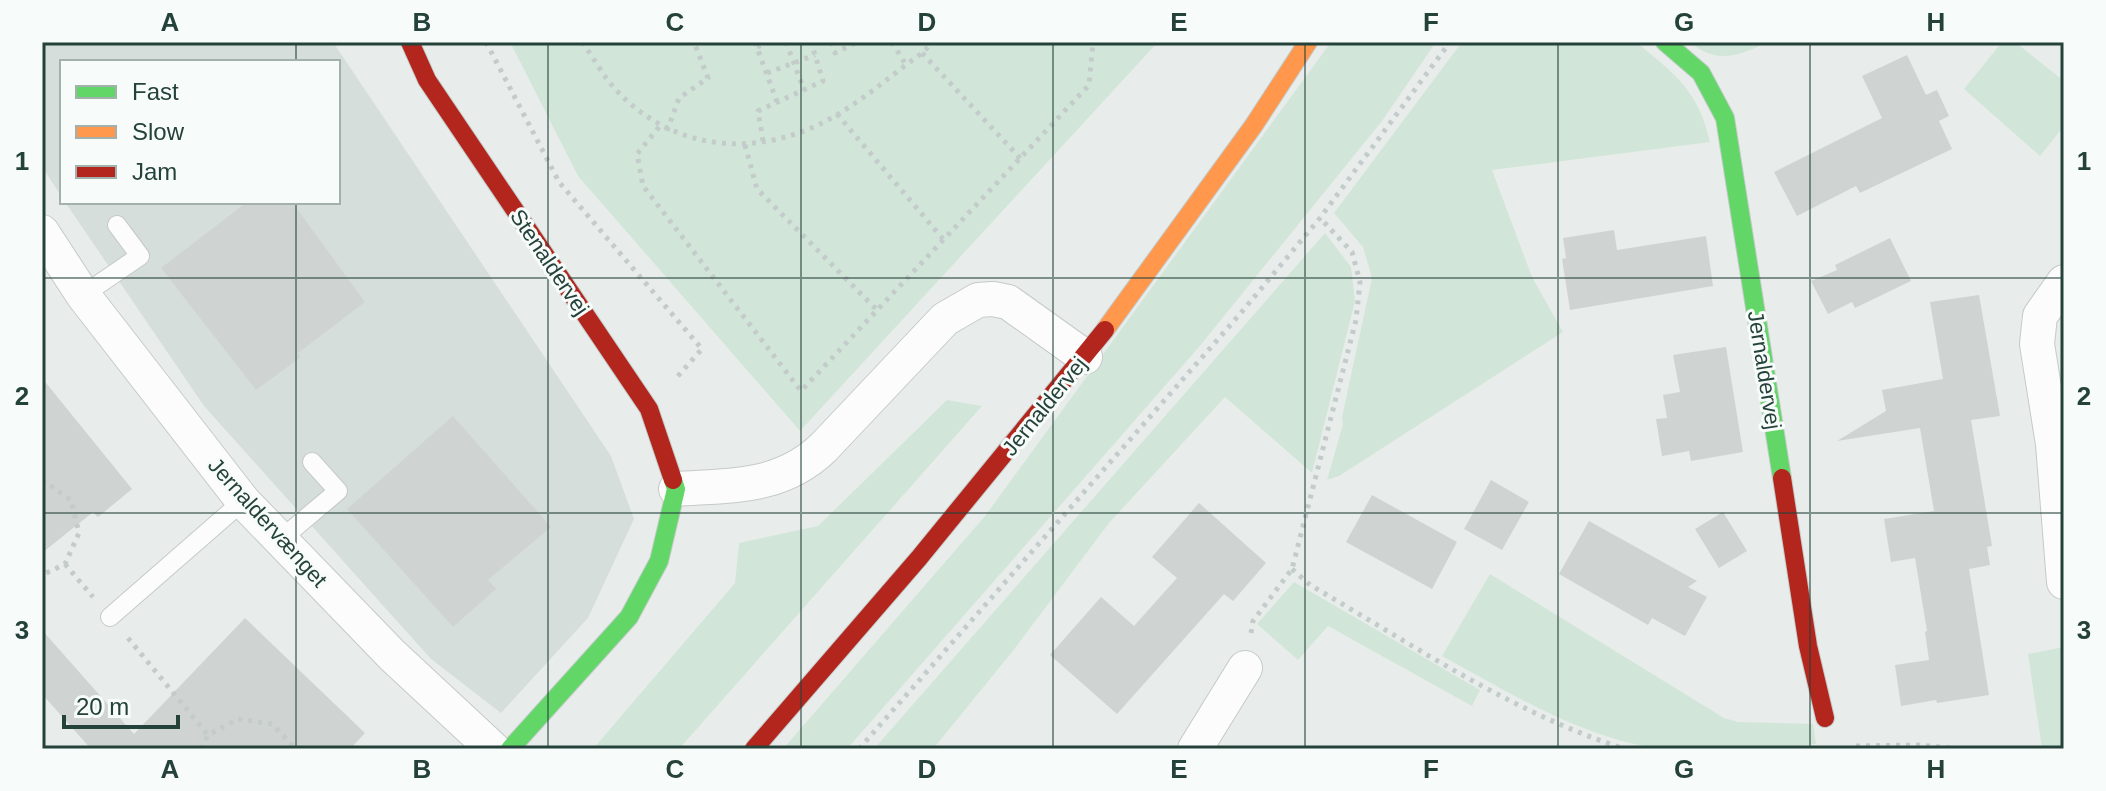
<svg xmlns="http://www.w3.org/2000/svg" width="2106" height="791" font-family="Helvetica,sans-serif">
<rect width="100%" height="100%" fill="#e8edeb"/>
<path fill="#d6dedb" d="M42 42H333L611 456 634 519 588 618 501 713 431 659 204 406 65 202H338V62H62V197L42 167Z"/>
<g fill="#d1e6d8">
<path d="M510 42H1158L800 431 578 176Z"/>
<path d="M1331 42H1436L1382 121 1199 347 847 749H783L985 516Z"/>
<path d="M1462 42H1636C1676 75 1698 90 1710 142L1492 170 1532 277 1563 332 1339 476 1327 480 1343 424 1342 417 1372 278 1363 247 1334 213Z"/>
<path d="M1690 42H1768C1738 56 1717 65 1690 42Z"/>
<path d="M2002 42H2015L2064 81V126L2040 156 1964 89Z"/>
<path d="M1325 233 1351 267 1355 301 1312 473 1225 397 1109 523 1012 652 933 749H874Z"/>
<path d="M947 400 982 406 679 749H593L735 583 739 543 818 526Z"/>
<path d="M1490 574 1724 718 1738 722 1813 724 1816 744C1759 750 1681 757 1626 742 1560 725 1501 688 1442 656Z"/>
<path d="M1294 582 1480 690 1472 706 1328 626 1298 660 1257 624Z"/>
<path d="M2064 647V749H2042L2028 654Z"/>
</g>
<g fill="#cfd4d2">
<path d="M1907 55 1926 95 1937 90 1949 116 1939 121 1952 149 1860 193 1856 186 1797 216 1774 172 1882 118 1862 76Z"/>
<path d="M247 202H292L365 302 298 353 301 357 256 390 161 268Z"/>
<path d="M1614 230 1617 250 1706 236 1713 286 1570 310 1562 259 1566 258 1563 238Z"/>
<path d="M1890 238 1911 281 1855 308 1852 302 1828 314 1811 281 1837 270 1835 265Z"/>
<path d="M1979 295 2000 416 1971 420 1992 546 1987 547 1990 565 1969 569 1989 695 1937 703 1936 700 1901 706 1895 665 1929 660 1925 632 1927 631 1915 558 1891 562 1884 519 1934 511 1920 428 1837 441 1886 411 1882 390 1943 379 1930 302Z"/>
<path d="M1726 347 1743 452 1691 461 1689 451 1662 456 1656 419 1667 418 1663 395 1680 392 1673 355Z"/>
<path d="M42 378 132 489 98 517 93 512 42 553Z"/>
<path d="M453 416 551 527 488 580 496 589 453 627 347 509Z"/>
<path d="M1491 480 1529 502 1502 550 1464 529Z"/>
<path d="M1372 495 1457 542 1432 589 1346 542Z"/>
<path d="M1199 503 1266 563 1233 601 1224 594 1117 714 1050 655 1101 597 1134 626 1177 578 1152 557Z"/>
<path d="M1723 512 1747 551 1719 568 1695 529Z"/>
<path d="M1589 521 1697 581 1688 587 1707 597 1685 636 1652 618 1648 625 1559 574Z"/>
<path d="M245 618 365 733 350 749H91L42 694V630L134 734Z"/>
</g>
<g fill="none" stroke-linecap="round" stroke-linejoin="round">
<g stroke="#c5cac8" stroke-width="20">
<g id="lane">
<path d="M83 295 140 256 117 225"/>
<path d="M280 540 338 491 312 462"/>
<path d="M110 617 243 501"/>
</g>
</g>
<g stroke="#c5cac8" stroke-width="36">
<g id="street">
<path d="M42 232 83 295 243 501 392 655 493 749"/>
<path d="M2064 282 2040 316 2037 344 2053 444 2064 582"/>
<path d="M676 489C731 485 781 489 824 447L945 319 978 300 993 299 1008 302 1085 357"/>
<path d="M1195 749 1245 668"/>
</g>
</g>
<g stroke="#c3cbc8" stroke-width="20">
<g id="fast">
<path d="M1665 42 1701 73 1725 118 1782 478"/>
<path d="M510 749 629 617 659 561 676 489 673 480"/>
</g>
</g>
<g stroke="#c3cbc8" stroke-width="20">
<path id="slow" d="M1105 330 1254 125 1308 42"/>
</g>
<g stroke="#c3cbc8" stroke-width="20">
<g id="jam">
<path d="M410 42 427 80 649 409 673 480"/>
<path d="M1782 478 1808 646 1825 718"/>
<path d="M754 749 919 558 1105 330"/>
</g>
</g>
<g stroke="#c3ccca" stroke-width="5" stroke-dasharray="4 6" stroke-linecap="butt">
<path d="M486 42 559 182 702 349 677 377"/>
<path d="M582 42C594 58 604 78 618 92 666 142 733 156 798 133 844 118 883 81 922 53L933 42"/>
<path d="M755 42 777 102"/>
<path d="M786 42 804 90"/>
<path d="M831 42 835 53 857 42"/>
<path d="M892 42 906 65"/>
<path d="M757 47 770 42"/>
<path d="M922 53 1021 159"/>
<path d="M767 73 815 55"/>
<path d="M837 114 943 239"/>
<path d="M659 127 637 154 643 186 801 391 1089 85 1093 42"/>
<path d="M667 131 679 98 708 78 694 42"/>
<path d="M763 141 758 111 823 81 811 42"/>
<path d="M745 145 757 189 876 309"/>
<path d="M42 480 71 500 79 533 65 564 42 575"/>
<path d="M65 564 93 597"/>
<path d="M1292 569 1310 585C1412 644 1512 713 1625 749"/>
<path d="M1251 633 1253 621 1292 569 1356 320 1360 282 1352 252 1320 218"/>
<path d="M128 638 208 735"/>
<path d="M1856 746 1918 745 1961 749"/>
<path d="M201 749 208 735 238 719 272 724 296 749"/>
<path d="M859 749 1240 314 1320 218 1450 42"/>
</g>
<use href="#lane" stroke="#fcfcfc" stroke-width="18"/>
<use href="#street" stroke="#fcfcfc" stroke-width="34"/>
<use href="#fast" stroke="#63d668" stroke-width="18"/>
<use href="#slow" stroke="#ff974d" stroke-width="18"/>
<use href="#jam" stroke="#b3261e" stroke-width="18"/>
</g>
<path fill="none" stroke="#24423a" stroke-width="2" stroke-opacity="0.55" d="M296 42V62M548 42V749M801 42V749M1053 42V749M1305 42V749M1558 42V749M1810 42V749M296 202V749M42 278H2064M42 513H2064"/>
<g text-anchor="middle" stroke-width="6" stroke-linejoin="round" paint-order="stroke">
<g font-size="22" fill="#24423a" stroke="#f7fbf9">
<text transform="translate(550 262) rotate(56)" y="8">Stenaldervej</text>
<text transform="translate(1765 370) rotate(81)" y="8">Jernaldervej</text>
<text transform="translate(1044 406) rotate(-51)" y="8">Jernaldervej</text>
<text transform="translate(268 522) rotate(48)" y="8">Jernaldervænget</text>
</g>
</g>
<rect width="2106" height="791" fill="none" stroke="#f7fbf9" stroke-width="88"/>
<rect x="60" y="60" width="280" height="144" fill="#f7fbf9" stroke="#a3b1ad" stroke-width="2"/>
<rect x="76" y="86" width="40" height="12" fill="#63d668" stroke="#a3b1ad" stroke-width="2"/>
<text x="132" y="100" font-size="24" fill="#24423a">Fast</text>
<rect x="76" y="126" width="40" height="12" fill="#ff974d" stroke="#a3b1ad" stroke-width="2"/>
<text x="132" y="140" font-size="24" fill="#24423a">Slow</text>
<rect x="76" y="166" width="40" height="12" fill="#b3261e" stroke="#a3b1ad" stroke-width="2"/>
<text x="132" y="180" font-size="24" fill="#24423a">Jam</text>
<path d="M64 715v12h114v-12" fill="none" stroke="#24423a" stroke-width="4"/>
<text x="76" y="715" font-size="24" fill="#24423a" stroke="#f7fbf9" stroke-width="6" paint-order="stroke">20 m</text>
<rect x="44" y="44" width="2018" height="703" fill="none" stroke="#24423a" stroke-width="3"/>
<g font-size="26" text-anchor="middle" font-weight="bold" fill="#24423a">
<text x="170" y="31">A</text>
<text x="422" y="31">B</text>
<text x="675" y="31">C</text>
<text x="927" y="31">D</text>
<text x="1179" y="31">E</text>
<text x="1431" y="31">F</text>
<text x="1684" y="31">G</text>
<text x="1936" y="31">H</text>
<text x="22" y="170">1</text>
<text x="2084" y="170">1</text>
<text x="22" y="405">2</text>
<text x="2084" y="405">2</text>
<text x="22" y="639">3</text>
<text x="2084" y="639">3</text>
<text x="170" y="778">A</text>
<text x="422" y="778">B</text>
<text x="675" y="778">C</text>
<text x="927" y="778">D</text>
<text x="1179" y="778">E</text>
<text x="1431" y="778">F</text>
<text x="1684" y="778">G</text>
<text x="1936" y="778">H</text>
</g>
</svg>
